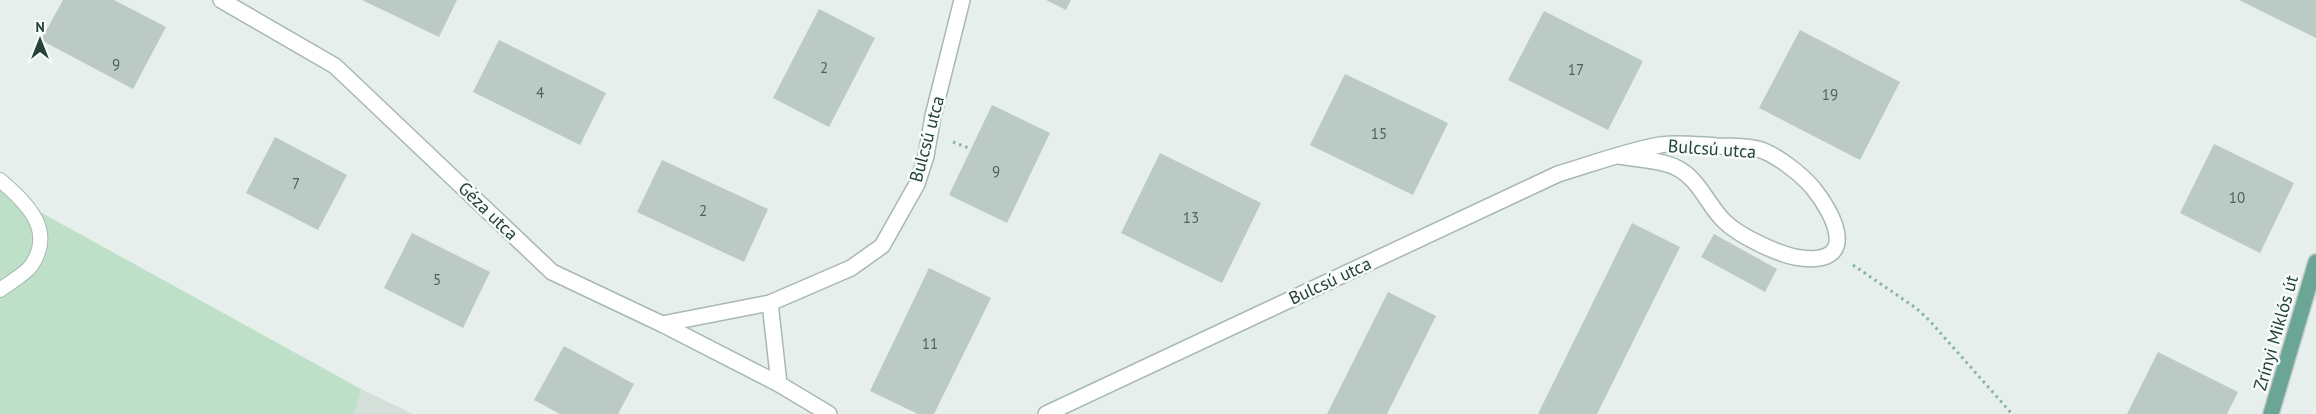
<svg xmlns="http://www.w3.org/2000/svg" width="2316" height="414" font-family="'PT Sans',sans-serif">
<rect width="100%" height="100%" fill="#e6efeb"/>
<path fill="#d4dfda" d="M361 389 413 414H354Z"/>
<path fill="#bfe0c8" d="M0 190 361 389 354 414H0Z"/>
<g fill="#bbcac4">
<path d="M63 0H114L166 27 133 89 41 40Z"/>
<path d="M362 0H457L439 37Z"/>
<path d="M1046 0H1071L1066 10Z"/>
<path d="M2239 0H2316V38Z"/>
<path d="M819 9 875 38 829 127 773 98Z"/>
<path d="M1544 11 1643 61 1608 130 1508 80Z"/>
<path d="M1800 30 1900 82 1860 160 1759 108Z"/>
<path d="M499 40 606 93 580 145 473 92Z"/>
<path d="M1345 74 1448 123 1413 195 1310 145Z"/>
<path d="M992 105 1050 133 1007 223 949 195Z"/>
<path d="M275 137 347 175 318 230 246 193Z"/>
<path d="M2214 144 2294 183 2260 253 2180 213Z"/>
<path d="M1160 153 1261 203 1222 283 1121 233Z"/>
<path d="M662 160 768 209 744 262 637 212Z"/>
<path d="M1632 223 1680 247 1597 414H1538Z"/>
<path d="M412 233 490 272 463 328 384 288Z"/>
<path d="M1714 234 1777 269 1765 292 1701 257Z"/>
<path d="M929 268 991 298 934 414H918L870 391Z"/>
<path d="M1388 292 1436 316 1387 414H1327Z"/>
<path d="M564 346 634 384 618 414H560L534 400Z"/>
<path d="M2158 352 2238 392 2227 414H2127Z"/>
</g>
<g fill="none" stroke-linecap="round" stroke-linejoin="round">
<g stroke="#a8b8b2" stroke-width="16">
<path id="lane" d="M0 180C26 202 56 230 31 266 24 275 9 283 0 290"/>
</g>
<g stroke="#a8b8b2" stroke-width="18">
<g id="street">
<path d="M221 0 335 66 552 272 662 324 779 384"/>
<path d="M662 324 770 303"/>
<path d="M829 414 779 384 770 303 851 268 882 246 917 184 926 156 933 116 962 0"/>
<path d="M1046 414 1558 174C1592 164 1626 151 1660 145 1678 142 1699 145 1717 146 1730 146 1745 146 1758 149 1776 154 1801 174 1813 188 1835 215 1859 265 1801 258 1781 256 1739 236 1724 221 1707 204 1699 179 1677 168 1663 160 1634 159 1618 156"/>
</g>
</g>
<g stroke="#c2cac8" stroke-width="18">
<path id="primary" d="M2271 414 2316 262"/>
</g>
<g stroke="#86b3a5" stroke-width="3" stroke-dasharray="2.5 4" stroke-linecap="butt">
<path d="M953 142 971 149"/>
<path d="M1853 265 1916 308 1929 320 2012 414"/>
</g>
<use href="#lane" stroke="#fff" stroke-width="14"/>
<use href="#street" stroke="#fff" stroke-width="15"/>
<use href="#primary" stroke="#6aa596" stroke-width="15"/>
</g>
<g text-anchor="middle" stroke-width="5" stroke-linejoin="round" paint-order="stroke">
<g font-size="15" fill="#4a645c">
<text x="116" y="70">9</text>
<text x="824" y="73">2</text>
<text x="1576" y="75">17</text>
<text x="540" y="98">4</text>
<text x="1830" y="100">19</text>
<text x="1379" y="139">15</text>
<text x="996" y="177">9</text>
<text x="296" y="189">7</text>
<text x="2237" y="203">10</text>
<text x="703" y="216">2</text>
<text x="1191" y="223">13</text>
<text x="437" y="285">5</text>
<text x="930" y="349">11</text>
</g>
<g font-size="18" fill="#24423a" stroke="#f7fbf9">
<text transform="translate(927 139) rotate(-75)" y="6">Bulcsú utca</text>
<text transform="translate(1712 149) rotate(4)" y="6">Bulcsú utca</text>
<text transform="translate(488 211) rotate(44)" y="6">Géza utca</text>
<text transform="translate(1330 281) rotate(-25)" y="6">Bulcsú utca</text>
<text transform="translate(2276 333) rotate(-74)" y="6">Zrínyi Miklós út</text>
</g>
</g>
<g transform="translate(40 40)" stroke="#f7fbf9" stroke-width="4" paint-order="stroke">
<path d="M0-4L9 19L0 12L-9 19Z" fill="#24423a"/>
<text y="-8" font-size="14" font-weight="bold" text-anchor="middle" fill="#24423a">N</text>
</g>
</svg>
